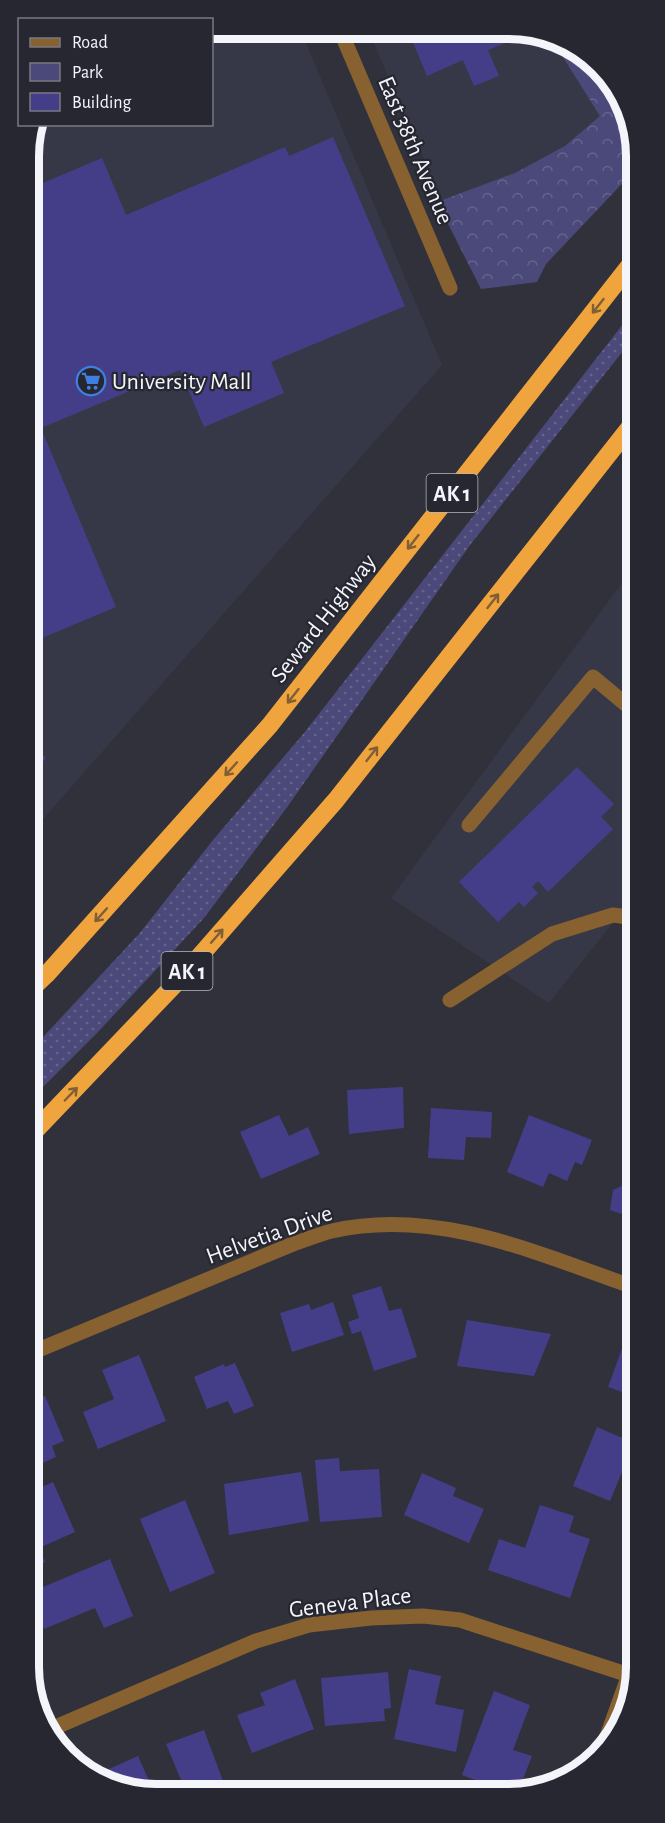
<svg xmlns="http://www.w3.org/2000/svg" width="665" height="1823" font-family="'Alegreya Sans',sans-serif">
<defs>
<pattern id="green-dots" width="8" height="8" patternUnits="userSpaceOnUse" patternTransform="scale(1.5)"><rect width="8" height="8" fill="#4a4979"/><path d="M2 2h.1M6 6h.1" fill="none" stroke="#65648d" stroke-width="1.8" stroke-linecap="round"/></pattern>
<pattern id="forest-crowns" width="20" height="18" patternUnits="userSpaceOnUse" patternTransform="scale(1.5)"><rect width="20" height="18" fill="#4a4979"/><path d="M2 6a3 3 0 1 1 6 0M12 15a3 3 0 1 1 6 0" fill="none" stroke="#65648d"/></pattern>
</defs>
<rect width="100%" height="100%" fill="#30313a"/>
<g fill="#373847">
<path d="M212 29H300L442 365 30 834 29 148 35 125 212 124Z"/>
<path d="M368 30 534 31 599 66 624 113 457 236Z"/>
<path d="M635 565V895L549 1003 391 898Z"/>
</g>
<path fill="url(#green-dots)" d="M634 310V337L470 545 288 806 204 918 98 1032 30 1100V1051L139 934 213 840 304 733Z"/>
<path fill="url(#forest-crowns)" d="M566 48 599 66 634 131V171L546 264 537 282 481 289 437 202 515 173 565 146 600 116 563 57Z"/>
<g fill="#443e89">
<path d="M408 30 534 31 488 50 499 76 474 86 463 60 427 76Z"/>
<path d="M333 137 405 306 271 362 284 393 204 427 180 370 41 428 116 607 30 643 29 189 102 158 126 215 285 147 289 156Z"/>
<path d="M30 743 46 758 30 776Z"/>
<path d="M577 767 614 804 601 817 613 829 548 892 538 881 532 887 538 893 524 907 519 902 498 922 459 882Z"/>
<path d="M403 1087 404 1128 349 1134 347 1090Z"/>
<path d="M431 1108 492 1112 491 1138 466 1137 464 1160 428 1158Z"/>
<path d="M279 1115 289 1136 308 1127 320 1154 261 1179 240 1132Z"/>
<path d="M529 1115 592 1140 582 1165 575 1162 567 1181 549 1173 543 1187 507 1172Z"/>
<path d="M636 1179 634 1218 610 1210 613 1190Z"/>
<path d="M381 1286 389 1311 401 1308 417 1357 374 1371 361 1331 352 1334 348 1322 359 1318 352 1295Z"/>
<path d="M333 1302 344 1335 292 1352 280 1313 309 1304 311 1310Z"/>
<path d="M467 1320 551 1334 534 1376 457 1366Z"/>
<path d="M627 1335 636 1338V1397L608 1387Z"/>
<path d="M139 1355 166 1421 98 1449 83 1412 114 1399 102 1370Z"/>
<path d="M235 1363 254 1406 234 1414 228 1401 207 1409 194 1377 224 1364 225 1367Z"/>
<path d="M45 1396 64 1441 52 1446 56 1457 31 1468V1402Z"/>
<path d="M597 1427 634 1443 610 1501 573 1486Z"/>
<path d="M339 1458 340 1471 379 1469 382 1517 320 1522 315 1460Z"/>
<path d="M301 1472 309 1521 229 1535 224 1484Z"/>
<path d="M422 1473 456 1488 453 1496 484 1509 469 1543 404 1515Z"/>
<path d="M53 1482 75 1532 39 1548 45 1562 31 1569V1492Z"/>
<path d="M185 1500 215 1573 170 1592 140 1519Z"/>
<path d="M540 1505 574 1516 569 1532 590 1539 570 1598 488 1570 499 1539 525 1548Z"/>
<path d="M110 1559 133 1616 104 1628 95 1608 44 1629 31 1599V1592Z"/>
<path d="M409 1669 441 1676 435 1704 464 1710 456 1752 394 1739Z"/>
<path d="M388 1672 391 1708 384 1709 385 1721 325 1726 321 1678Z"/>
<path d="M295 1679 314 1729 252 1753 237 1715 265 1705 260 1693Z"/>
<path d="M494 1691 530 1705 513 1750 532 1756 518 1792H507L462 1775Z"/>
<path d="M204 1730 223 1781 200 1792H186L166 1744Z"/>
<path d="M138 1756 154 1792H131L116 1784 109 1769Z"/>
</g>
<g fill="none" stroke-linecap="round" stroke-linejoin="round">
<g stroke="#886131" stroke-width="15">
<path d="M340 30 450 288"/>
<path d="M469 825 593 677 635 712"/>
<path d="M450 1000 552 934 613 915 635 918"/>
<path d="M31 1353 293 1244C306 1240 319 1234 332 1231 437 1207 539 1254 636 1288"/>
<path d="M51 1729 256 1641 309 1625 371 1618 423 1616 460 1620 629 1675"/>
<path d="M601 1753 636 1655"/>
</g>
<g stroke="#f0a43e" stroke-width="18">
<path d="M30 990 47 974 270 725 634 260"/>
<path d="M30 1136 178 981 336 800 634 422"/>
</g>
</g>
<defs><path id="oneway-shaft" d="M-6 0H5M1.5-3L5.5 0L1.5 3" fill="none" stroke-width="1.6" stroke-linecap="round" stroke-linejoin="round" transform="scale(1.5)"/></defs>
<g stroke="#815f36">
<use href="#oneway-shaft" transform="translate(598 306) rotate(128)"/>
<use href="#oneway-shaft" transform="translate(413 542) rotate(128)"/>
<use href="#oneway-shaft" transform="translate(493 601) rotate(-52)"/>
<use href="#oneway-shaft" transform="translate(293 696) rotate(128)"/>
<use href="#oneway-shaft" transform="translate(372 754) rotate(-52)"/>
<use href="#oneway-shaft" transform="translate(231 769) rotate(132)"/>
<use href="#oneway-shaft" transform="translate(101 915) rotate(132)"/>
<use href="#oneway-shaft" transform="translate(217 936) rotate(-49)"/>
<use href="#oneway-shaft" transform="translate(71 1094) rotate(-46)"/>
</g>
<defs>
<g id="supermarket-ring" transform="scale(1.5)"><circle r="9.5" fill="#262730" stroke="#3f7fe0" stroke-width="1.5"/><path d="M-6-5.5h2.5l.6 2H6L4.5 2H-2.5L-4.4-4H-6ZM-1.5 3.2a1.3 1.3 0 1 0 .1 0ZM3 3.2a1.3 1.3 0 1 0 .1 0Z" fill="#3f7fe0"/></g>
</defs>
<g fill-rule="evenodd">
<use href="#supermarket-ring" x="91" y="381"/>
</g>
<g text-anchor="middle" stroke-width="4.5" stroke-linejoin="round" paint-order="stroke">
<g fill="#262730" stroke="#b6b6be" stroke-width="1.5">
<rect x="426.5" y="474" width="51" height="38" rx="4.5"/>
<rect x="161.5" y="952" width="51" height="38" rx="4.5"/>
</g>
<g font-size="22" font-weight="bold" fill="#f4f4fb">
<text x="452" y="501">AK 1</text>
<text x="187" y="979">AK 1</text>
</g>
<g font-size="24" fill="#f4f4fb" stroke="#262730">
<text transform="translate(416 150) rotate(67)" y="8">East 38th Avenue</text>
<text transform="translate(323 618) rotate(-52)" y="8">Seward Highway</text>
<text transform="translate(269 1234) rotate(-20)" y="8">Helvetia Drive</text>
<text transform="translate(350 1602) rotate(-7)" y="8">Geneva Place</text>
</g>
<g font-size="24" fill="#f4f4fb" stroke="#262730" text-anchor="start">
<text x="112" y="389">University Mall</text>
</g>
</g>
<path d="M0 0H665V1823H0ZM156 39H509A117 117 0 0 1 626 156V1667A117 117 0 0 1 509 1784H156A117 117 0 0 1 39 1667V156A117 117 0 0 1 156 39Z" fill="#262730" fill-rule="evenodd"/>
<path fill="none" stroke="#f4f4fb" stroke-width="8" d="M156 39H509A117 117 0 0 1 626 156V1667A117 117 0 0 1 509 1784H156A117 117 0 0 1 39 1667V156A117 117 0 0 1 156 39Z"/>
<rect x="18" y="18" width="195" height="108" fill="#262730" stroke="#787981" stroke-width="1.5"/>
<rect x="30" y="38" width="30" height="9" fill="#886131" stroke="#787981" stroke-width="1.5"/>
<text x="72" y="48" font-size="18" fill="#f4f4fb">Road</text>
<rect x="30" y="63" width="30" height="18" fill="#4a4979" stroke="#787981" stroke-width="1.5"/>
<text x="72" y="78" font-size="18" fill="#f4f4fb">Park</text>
<rect x="30" y="93" width="30" height="18" fill="#443e89" stroke="#787981" stroke-width="1.5"/>
<text x="72" y="108" font-size="18" fill="#f4f4fb">Building</text>
</svg>
